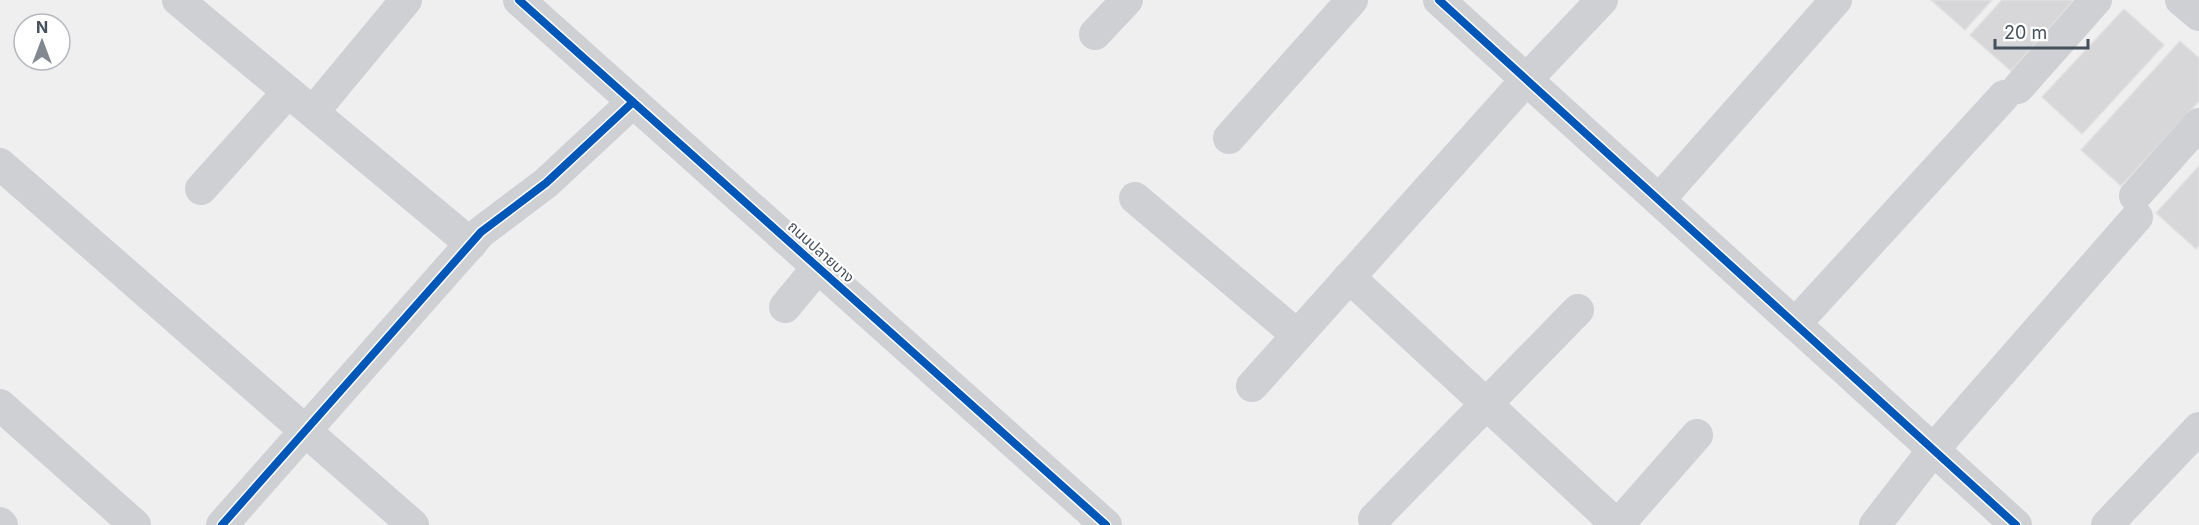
<svg xmlns="http://www.w3.org/2000/svg" width="2199" height="525" font-family="Inter,'Noto Sans Thai',sans-serif">
<rect width="100%" height="100%" fill="#f0efef"/>
<g fill="#d7d7d9" stroke="#e1e1e2" stroke-width="1.5">
<path d="M1931 0H1992L1965 30Z"/>
<path d="M2002 0H2074L2011 71 1970 35Z"/>
<path d="M2124 9 2164 45 2082 134 2042 97Z"/>
<path d="M2180 41 2199 58V101L2121 186 2081 150Z"/>
<path d="M2199 166V245L2196 249 2156 213Z"/>
</g>
<g fill="none" stroke-linecap="round" stroke-linejoin="round">
<g stroke="#ced0d4" stroke-width="32">
<path d="M178 0 471 244"/>
<path d="M519 0 1106 525"/>
<path d="M1439 0 2016 525"/>
<path d="M2181 0 2199 15"/>
<path d="M1095 34 1127 0"/>
<path d="M2018 88 2096 0"/>
<path d="M314 111 406 0"/>
<path d="M1229 138 1352 0"/>
<path d="M0 164 413 525"/>
<path d="M201 189 288 92"/>
<path d="M2135 196 2199 124"/>
<path d="M1135 198 1297 335"/>
<path d="M1659 200 1836 0"/>
<path d="M1349 277 1617 525"/>
<path d="M785 307 818 267"/>
<path d="M1795 324 2004 96"/>
<path d="M1252 386 1526 80 1602 0"/>
<path d="M0 405 135 525"/>
<path d="M1374 519 1578 310"/>
<path d="M0 523 2 525"/>
<path d="M222 525 481 232 546 183 633 102"/>
<path d="M1618 525 1697 435"/>
<path d="M1875 525 1933 450 2137 217"/>
<path d="M2107 525 2199 428"/>
</g>
<g stroke="#fff" stroke-width="11">
<g id="cycleway">
<path d="M519 0 1106 525"/>
<path d="M1439 0 2016 525"/>
<path d="M222 525 481 232 546 183 633 102"/>
</g>
</g>
<use href="#cycleway" stroke="#0057b8" stroke-width="8"/>
</g>
<g text-anchor="middle" stroke-width="4.5" stroke-linejoin="round" paint-order="stroke">
<g font-size="15" fill="#45505d" stroke="#fff">
<text transform="translate(821 252) rotate(42)" y="5">ถนนปลายบาง</text>
</g>
</g>
<g transform="translate(42 42)"><circle r="28" fill="#ffffff" stroke="#b5b9be" stroke-width="1.5"/>
<path d="M0-4.5L10 22L0 15L-10 22Z" fill="#818890"/>
<text y="-9" font-size="16" font-weight="bold" text-anchor="middle" fill="#45505d">N</text>
</g>
<path d="M1995 39v9h93v-9" fill="none" stroke="#45505d" stroke-width="3"/>
<text x="2004" y="39" font-size="18" fill="#45505d" stroke="#ffffff" stroke-width="4.5" paint-order="stroke">20 m</text>
</svg>
